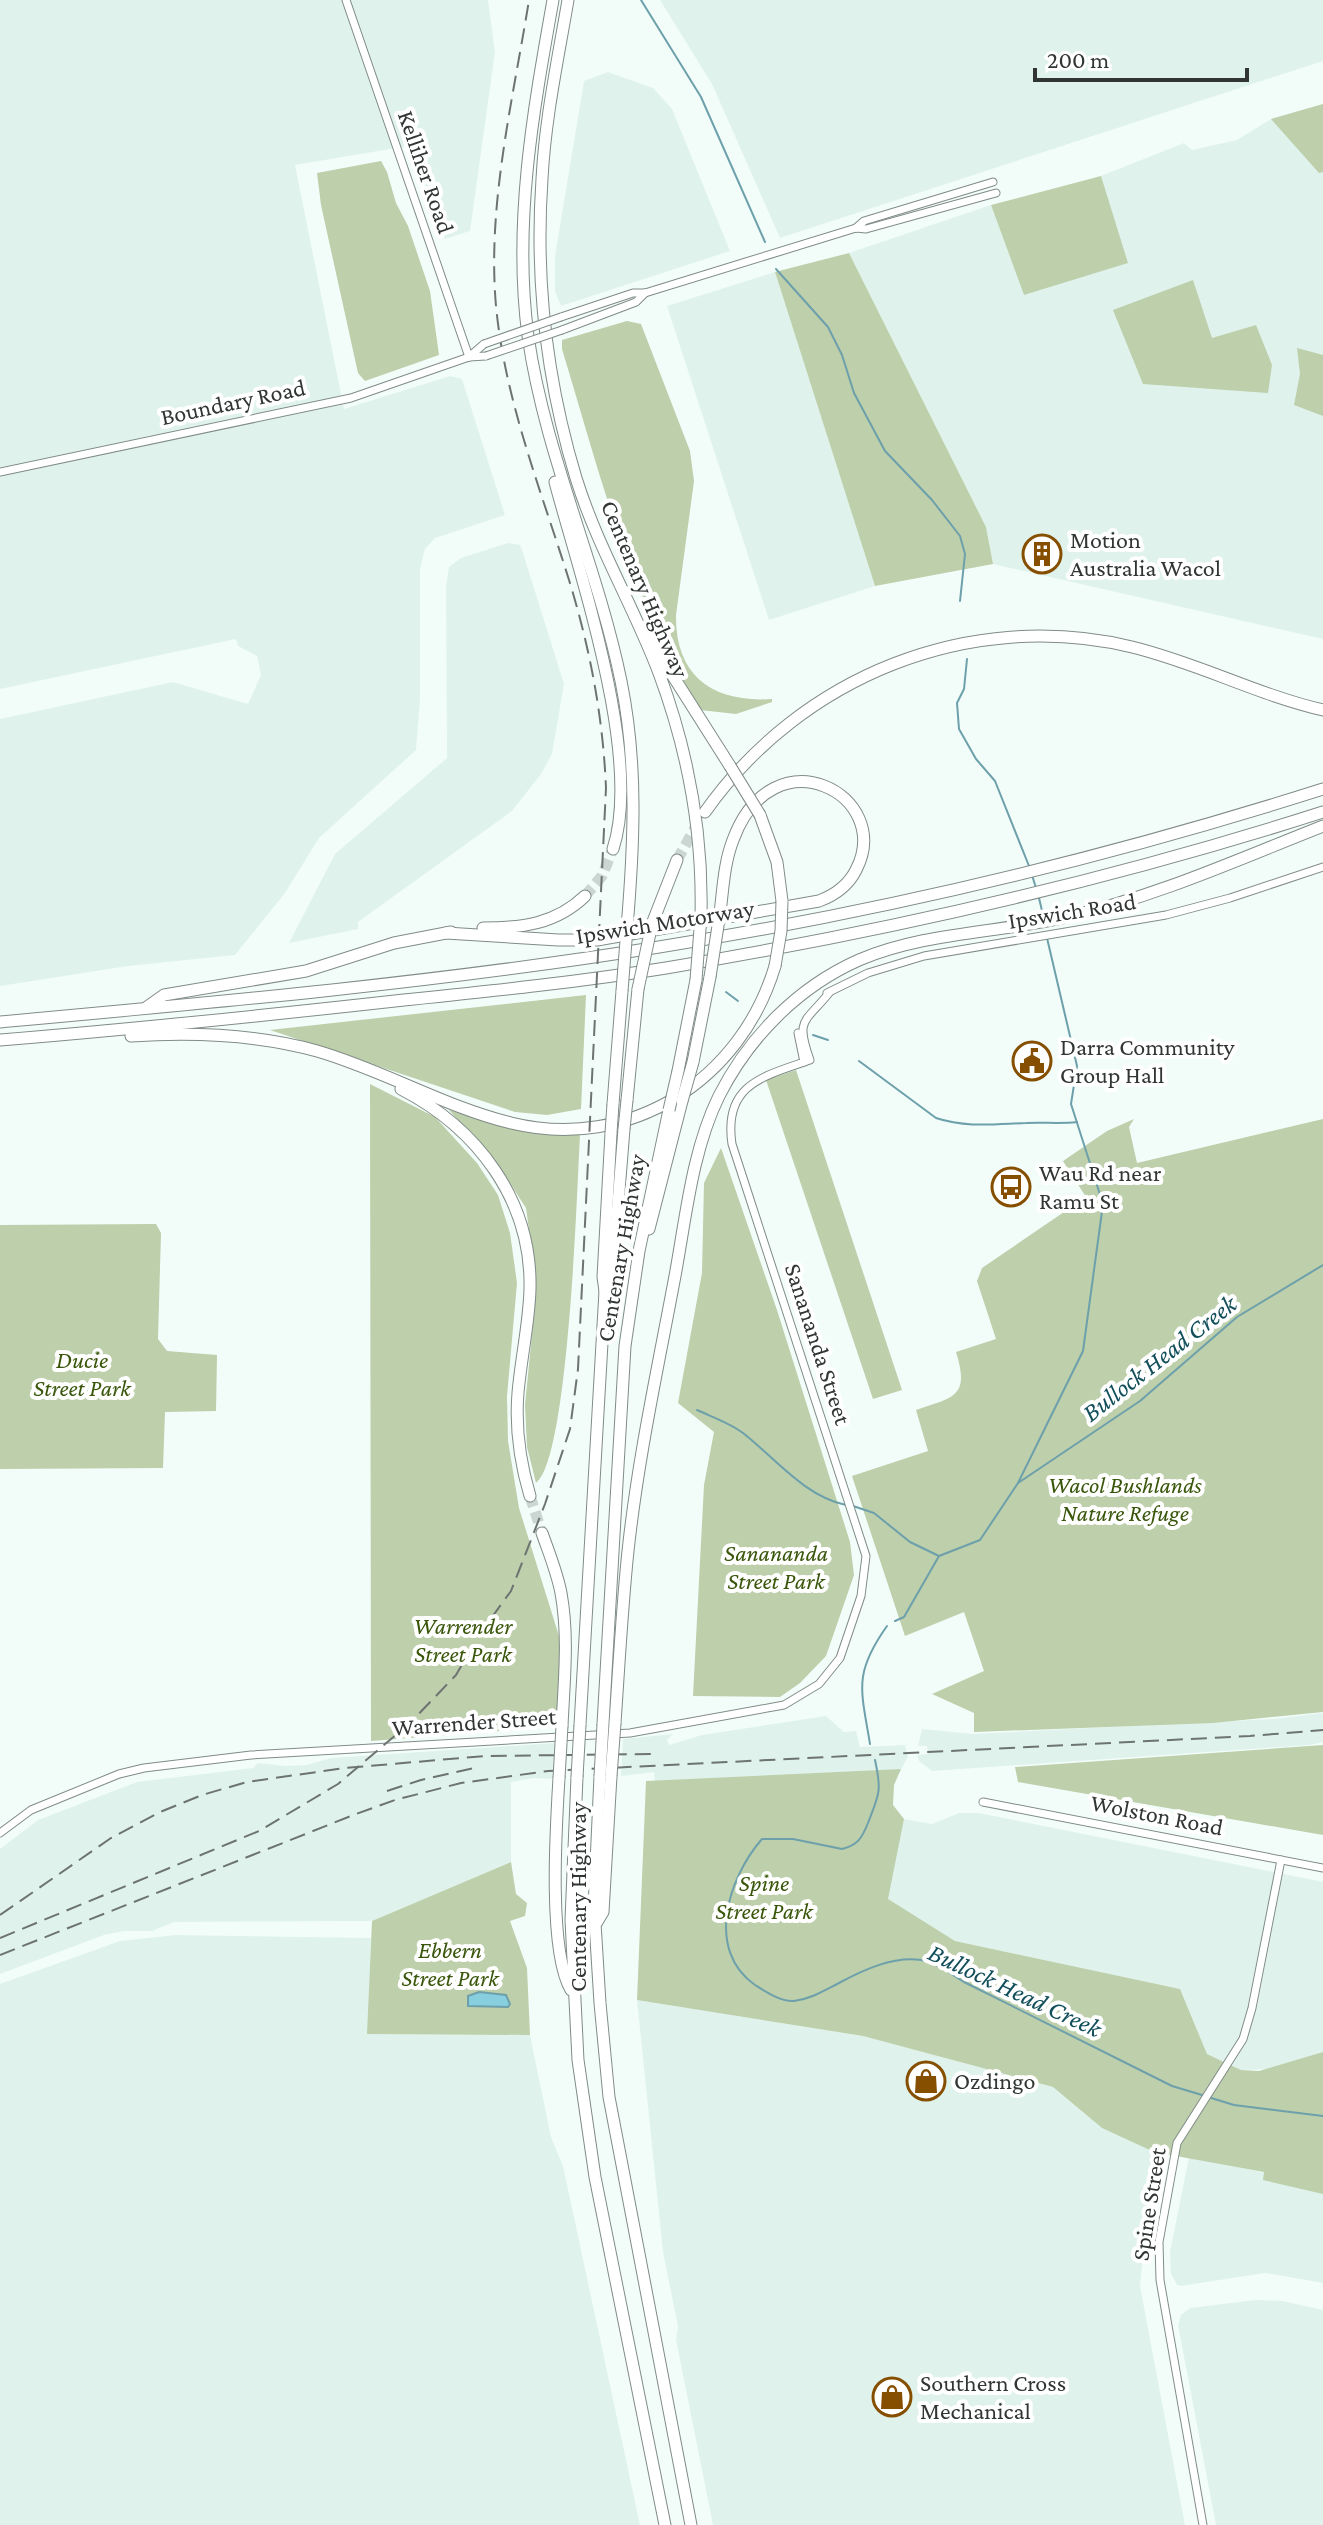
<svg xmlns="http://www.w3.org/2000/svg" width="1323" height="2525" font-family="'Crimson Pro',serif">
<rect width="100%" height="100%" fill="#f2fdf9"/>
<g fill="#dff3ec">
<path d="M0 0H488L495 52 470 231 445 239 408 146 295 165 344 409 450 376 462 379 505 515 435 538 425 549 420 569V699L416 750 319 838 285 893 235 955 128 966 0 986V719L173 682 248 704 261 675 257 656 238 646 236 639 0 689Z"/>
<path d="M660 0H1323V61L780 238 712 84Z"/>
<path d="M608 72 653 88 672 109 730 251 561 306 555 291V256L584 81Z"/>
<path d="M1323 104V639L993 564 986 527 849 253 991 205 1024 295 1127 263 1101 176 1184 143 1192 150 1237 140 1271 119Z"/>
<path d="M775 272 875 586 769 620 667 306Z"/>
<path d="M508 543 520 545 523 553 564 684 552 754 541 774 512 811 358 922V929L289 943 335 854 447 758 446 586 449 567 461 558Z"/>
<path d="M1323 1713V1742L1310 1745 932 1771 919 1761 917 1755 928 1754 927 1746H918L922 1729 973 1734 1274 1719Z"/>
<path d="M826 1716 844 1732 856 1731 860 1747 905 1745 908 1757 901 1769 655 1781 654 1772 621 1776 623 1739 673 1734 667 1740 669 1745 702 1735Z"/>
<path d="M556 1743 554 1779 533 1778 511 1782V1862L372 1921 174 1922 152 1931H124L104 1935 0 1974V1849L38 1820 137 1782 253 1768 258 1763 285 1766 307 1765 331 1758Z"/>
<path d="M959 1813H979L1323 1882V2052L1271 2069 1241 2070 1207 2054 1180 1989 955 1941 887 1899 904 1819 932 1824Z"/>
<path d="M176 1935 371 1938 368 2034 530 2035 551 2137 563 2166 640 2525H0V1984L120 1941Z"/>
<path d="M637 2000 863 2036 1053 2087 1102 2128 1154 2152 1140 2286 1185 2525H713L676 2340 678 2326 663 2252Z"/>
<path d="M1189 2157 1323 2185V2283L1265 2273 1181 2286 1177 2285 1171 2274 1170 2252Z"/>
<path d="M1256 2300 1282 2301 1323 2310V2525H1216L1178 2325 1181 2315 1190 2308Z"/>
</g>
<g fill="#bdcfab">
<path d="M1323 104V172L1319 173 1271 119Z"/>
<path d="M381 161 387 172 396 203 408 226 430 291 439 355 365 381 358 373 321 205 317 173Z"/>
<path d="M1101 176 1128 263 1024 295 991 205Z"/>
<path d="M849 253 986 527 993 564 875 586 775 272Z"/>
<path d="M1193 280 1212 338 1256 325 1272 365 1268 393 1143 384 1113 310Z"/>
<path d="M627 321 641 324 690 451 694 481 676 615C675 677 714 703 772 699V702L736 714 700 710C686 685 671 660 659 634 616 544 591 444 562 349V340Z"/>
<path d="M1297 348 1323 355V416L1294 405 1300 374Z"/>
<path d="M586 995 581 1109 547 1115 515 1112 270 1030Z"/>
<path d="M796 1070 902 1390 873 1399 766 1080Z"/>
<path d="M370 1084 435 1117 477 1163 498 1195 510 1233 517 1283 507 1396 508 1441 519 1508 559 1636V1715L554 1716 553 1727 371 1741Z"/>
<path d="M449 1110 522 1130 580 1135C577 1187 569 1459 536 1483L527 1447 525 1405 534 1314 533 1258 526 1208 498 1165Z"/>
<path d="M1134 1119 1129 1127 1137 1163 1323 1119V1712L1213 1723 974 1732V1713L932 1694 984 1671 964 1612 905 1636 852 1476 928 1451 916 1410C954 1397 970 1397 956 1352L996 1339 977 1281 982 1268 1086 1197 1063 1161 1107 1131Z"/>
<path d="M721 1148 777 1310 850 1542 854 1575 826 1656 800 1683 780 1697 693 1696 704 1485 714 1432 678 1403 702 1273 704 1183Z"/>
<path d="M156 1224 161 1233 158 1339 167 1351 217 1355 216 1411 165 1412 163 1468 0 1469V1225Z"/>
<path d="M1323 1745V1835L1018 1782 1015 1767Z"/>
<path d="M901 1769 894 1785 893 1805 904 1819 888 1899 955 1941 1180 1989 1207 2054 1241 2070 1259 2071 1323 2052V2194L1263 2180 1264 2172 1154 2152 1102 2128 1053 2087 863 2036 637 2000 646 1781Z"/>
<path d="M511 1862 516 1894 527 1903 525 1916 510 1921 527 1968 530 2035 367 2034 372 1921Z"/>
</g>
<path fill="#87cede" stroke="#6da0ab" stroke-width="2" d="M479 1992 506 1995 510 2004 508 2007 468 2006V1996Z"/>
<g fill="none" stroke-linecap="round" stroke-linejoin="round">
<g stroke="#6da0ab" stroke-width="2">
<path d="M641 0 701 97 765 242"/>
<path d="M776 269 828 327 842 355 854 393 885 451 932 500 960 536 965 554 960 601"/>
<path d="M967 659 964 689 957 703 959 729 976 759 995 781 1029 866"/>
<path d="M1032 875 1036 888"/>
<path d="M1039 898 1043 915"/>
<path d="M726 992 738 1001"/>
<path d="M813 1035 828 1040"/>
<path d="M859 1061 936 1118C966 1128 995 1124 1026 1123 1043 1122 1060 1124 1077 1122"/>
<path d="M697 1410C712 1417 730 1423 743 1433 774 1457 805 1497 846 1505"/>
<path d="M1018 1483 1083 1351 1103 1204 1071 1104 1077 1066 1047 938"/>
<path d="M853 1506 874 1513 910 1542 939 1556"/>
<path d="M895 1621 904 1617 939 1556 980 1540 1018 1483 1140 1401 1237 1317 1323 1265"/>
<path d="M870 1744C861 1689 853 1674 887 1626"/>
<path d="M875 1760C882 1792 879 1794 868 1823 862 1838 858 1845 842 1849L793 1839H762C728 1878 705 1950 755 1985 766 1992 781 2002 794 2001 811 1999 825 1990 839 1983 863 1970 893 1956 921 1960 937 1963 951 1974 964 1982L1172 2086 1202 2095"/>
<path d="M1208 2097 1234 2105 1323 2116"/>
</g>
<g stroke="#cbd5d2" stroke-width="11" stroke-dasharray="11 5.5" stroke-linecap="butt">
<path d="M677 860 698 823"/>
<path d="M585 896 602 876 613 849"/>
<path d="M530 1496 542 1533"/>
</g>
<g stroke="#818b87" stroke-width="9">
<g id="tertiary">
<path d="M346 0 469 357"/>
<path d="M856 228 864 221 993 182"/>
<path d="M561 317 633 293H645L856 228 866 229 996 193"/>
<path d="M562 330 636 302 645 293"/>
<path d="M469 357 484 344"/>
<path d="M0 472 351 398 469 357 486 356"/>
<path d="M827 993 868 973 924 956 1166 915 1230 898 1323 867"/>
<path d="M798 1033 804 1062"/>
<path d="M983 1802 1323 1868"/>
<path d="M0 1833 31 1810 119 1774 144 1768 251 1755 630 1733 784 1705 819 1684 840 1658 861 1596 866 1556 732 1144C723 1084 764 1076 810 1060 795 1018 805 1023 829 993"/>
<path d="M1203 2525 1160 2280 1159 2242 1177 2143 1243 2039 1252 2008 1281 1860"/>
</g>
</g>
<g stroke="#818b87" stroke-width="13">
<g id="motorway">
<path d="M553 0C533 112 513 223 528 336 545 455 597 564 621 681 638 764 634 844 627 928"/>
<path d="M568 0C558 59 545 119 542 179 535 280 547 382 576 478 597 546 634 607 659 673 688 751 703 833 701 916"/>
<path d="M555 482C580 576 643 758 613 849"/>
<path d="M647 635 730 766"/>
<path d="M705 812C801 676 970 608 1132 647 1198 663 1258 695 1323 710"/>
<path d="M760 815 777 862 782 901"/>
<path d="M652 924 677 860"/>
<path d="M483 928C522 928 556 924 585 896"/>
<path d="M446 933 558 940H597L819 901C835 895 848 886 856 870 895 795 773 731 733 840 724 863 723 889 720 913"/>
<path d="M147 1007 164 995 306 971 394 943 451 932"/>
<path d="M0 1022C220 1002 441 982 659 947 884 911 1106 858 1323 789"/>
<path d="M131 1036C194 1032 256 1034 317 1051 383 1070 445 1107 511 1123 630 1152 741 1080 775 966"/>
<path d="M0 1040C135 1029 269 1015 404 1000 491 991 579 982 666 968 888 931 1108 881 1323 812"/>
<path d="M693 1062 710 977"/>
<path d="M678 1071 696 980"/>
<path d="M401 1089C477 1128 532 1200 530 1289 529 1324 521 1358 518 1393 515 1428 520 1462 530 1496"/>
<path d="M627 1100 638 989"/>
<path d="M613 1104 622 991"/>
<path d="M649 1229 682 1101"/>
<path d="M605 1291 612 1278 624 1129"/>
<path d="M542 1533C549 1553 557 1572 561 1593 569 1637 564 1681 562 1726"/>
<path d="M615 1723C619 1666 622 1608 628 1551 638 1458 658 1367 675 1276 686 1217 692 1151 719 1096 749 1037 798 987 859 960 925 932 998 933 1067 917 1155 897 1239 859 1323 826"/>
<path d="M603 1724 625 1346 639 1251 669 1110"/>
<path d="M580 1725 605 1291 603 1277 611 1133"/>
<path d="M600 1776 594 1907 600 2003 609 2097 691 2525"/>
<path d="M577 1777 571 1920 578 2060 595 2177 665 2525"/>
<path d="M559 1778C556 1827 548 1951 571 1990"/>
<path d="M597 1922 603 1912 611 1776"/>
</g>
</g>
<use href="#tertiary" stroke="#fff" stroke-width="7"/>
<use href="#motorway" stroke="#fff" stroke-width="11"/>
<g stroke="#6d7371" stroke-width="2" stroke-dasharray="16 8" stroke-linecap="butt">
<path d="M387 1791 421 1780 479 1767"/>
<path d="M0 1915 111 1838 160 1812 202 1795 247 1782 345 1768 485 1756 655 1754"/>
<path d="M0 1938 259 1831 338 1784 411 1722 456 1675 481 1632 511 1591 545 1504 570 1429 578 1369 606 788C603 717 590 648 569 580 541 490 505 401 496 306 487 204 513 100 529 0"/>
<path d="M0 1955 356 1814 395 1800 461 1783 548 1771 1250 1736 1323 1730"/>
</g>
<g stroke="#818b87" stroke-width="9" stroke-linecap="butt">
<g id="tertiary-bridge">
<path d="M484 344 561 317"/>
<path d="M486 356 562 330"/>
</g>
</g>
<g stroke="#818b87" stroke-width="13" stroke-linecap="butt">
<g id="motorway-bridge">
<path d="M730 766 760 815"/>
<path d="M775 966 781 931 782 901"/>
<path d="M710 977 720 913"/>
<path d="M696 980 701 916"/>
<path d="M638 989 652 924"/>
<path d="M622 991 627 928"/>
<path d="M682 1101 693 1062"/>
<path d="M669 1110 678 1071"/>
<path d="M624 1129 627 1100"/>
<path d="M611 1133 613 1104"/>
<path d="M600 1776 603 1724"/>
<path d="M611 1776 615 1723"/>
<path d="M577 1777 580 1725"/>
<path d="M559 1778 562 1726"/>
</g>
</g>
<use href="#tertiary-bridge" stroke="#fff" stroke-width="7"/>
<use href="#motorway-bridge" stroke="#fff" stroke-width="11"/>
</g>
<defs>
<g id="building-ring" transform="scale(2)"><circle r="9.5" fill="#fff" stroke="#864f00" stroke-width="1.5"/><path d="M-4-6H4V6H1V3H-1V6H-4ZM-2.5-4.3h1.7v1.8h-1.7ZM.8-4.3h1.7v1.8H.8ZM-2.5-1h1.7V.8h-1.7ZM.8-1h1.7V.8H.8Z" fill="#864f00"/></g>
<g id="civic-ring" transform="scale(2)"><circle r="9.5" fill="#fff" stroke="#864f00" stroke-width="1.5"/><path d="M-.6-6.5H3V-4.5H.6V-3L4-1V1h2V6H-6V1h2V-1L-.6-3ZM-1.2 2.5V6h2.4V2.5Z" fill="#864f00"/></g>
<g id="bus-ring" transform="scale(2)"><circle r="9.5" fill="#fff" stroke="#864f00" stroke-width="1.5"/><path d="M-5-6H5V4H4V6H2V4H-2V6H-4V4H-5ZM-3.5-4V0h7V-4ZM-3.5 1.2v1.5H-2V1.2ZM2 1.2v1.5H3.5V1.2Z" fill="#864f00"/></g>
<g id="shop-ring" transform="scale(2)"><circle r="9.5" fill="#fff" stroke="#864f00" stroke-width="1.5"/><path d="M-5-2.5h2.3a2.7 3.5 0 0 1 5.4 0H5L5.5 6h-11ZM-1.5-2.5h3a1.5 2.3 0 0 0-3 0Z" fill="#864f00"/></g>
</defs>
<g fill-rule="evenodd">
<use href="#building-ring" x="1042" y="554"/>
<use href="#civic-ring" x="1032" y="1061"/>
<use href="#bus-ring" x="1011" y="1187"/>
<use href="#shop-ring" x="926" y="2081"/>
<use href="#shop-ring" x="892" y="2397"/>
</g>
<g text-anchor="middle" stroke-width="8" stroke-linejoin="round" paint-order="stroke">
<g font-size="24" fill="#313534" stroke="#fff">
<text transform="translate(426 172) rotate(71)" y="8">Kelliher Road</text>
<text transform="translate(233 402) rotate(-12)" y="8">Boundary Road</text>
<text transform="translate(645 589) rotate(67)" y="8">Centenary Highway</text>
<text transform="translate(1072 911) rotate(-9)" y="8">Ipswich Road</text>
<text transform="translate(665 922) rotate(-9)" y="8">Ipswich Motorway</text>
<text transform="translate(621 1248) rotate(-80)" y="8">Centenary Highway</text>
<text transform="translate(818 1344) rotate(72)" y="8">Sanananda Street</text>
<text transform="translate(474 1722) rotate(-4)" y="8">Warrender Street</text>
<text transform="translate(1157 1815) rotate(11)" y="8">Wolston Road</text>
<text transform="translate(578 1897) rotate(-90)" y="8">Centenary Highway</text>
<text transform="translate(1149 2204) rotate(-81)" y="8">Spine Street</text>
</g>
<g font-size="24" fill="#313534" stroke="#fff" text-anchor="start">
<text x="1070" y="548">Motion<tspan x="1070" dy="28">Australia Wacol</tspan></text>
<text x="1060" y="1055">Darra Community<tspan x="1060" dy="28">Group Hall</tspan></text>
<text x="1039" y="1181">Wau Rd near<tspan x="1039" dy="28">Ramu St</tspan></text>
<text x="954" y="2089">Ozdingo</text>
<text x="920" y="2391">Southern Cross<tspan x="920" dy="28">Mechanical</tspan></text>
</g>
<g font-size="24" font-style="italic" fill="#39560b" stroke="#fff">
<text x="82" y="1368">Ducie<tspan x="82" dy="28">Street Park</tspan></text>
<text x="1125" y="1493">Wacol Bushlands<tspan x="1125" dy="28">Nature Refuge</tspan></text>
<text x="776" y="1561">Sanananda<tspan x="776" dy="28">Street Park</tspan></text>
<text x="463" y="1634">Warrender<tspan x="463" dy="28">Street Park</tspan></text>
<text x="764" y="1891">Spine<tspan x="764" dy="28">Street Park</tspan></text>
<text x="450" y="1958">Ebbern<tspan x="450" dy="28">Street Park</tspan></text>
</g>
<g font-size="26" font-style="italic" fill="#124f5b" stroke="#fff">
<text transform="translate(1159 1358) rotate(-38)" y="9">Bullock Head Creek</text>
<text transform="translate(1015 1990) rotate(25)" y="9">Bullock Head Creek</text>
</g>
</g>
<path d="M1035 68v12h212v-12" fill="none" stroke="#313534" stroke-width="4"/>
<text x="1047" y="68" font-size="24" fill="#313534" stroke="#ffffff" stroke-width="6" paint-order="stroke">200 m</text>
</svg>
